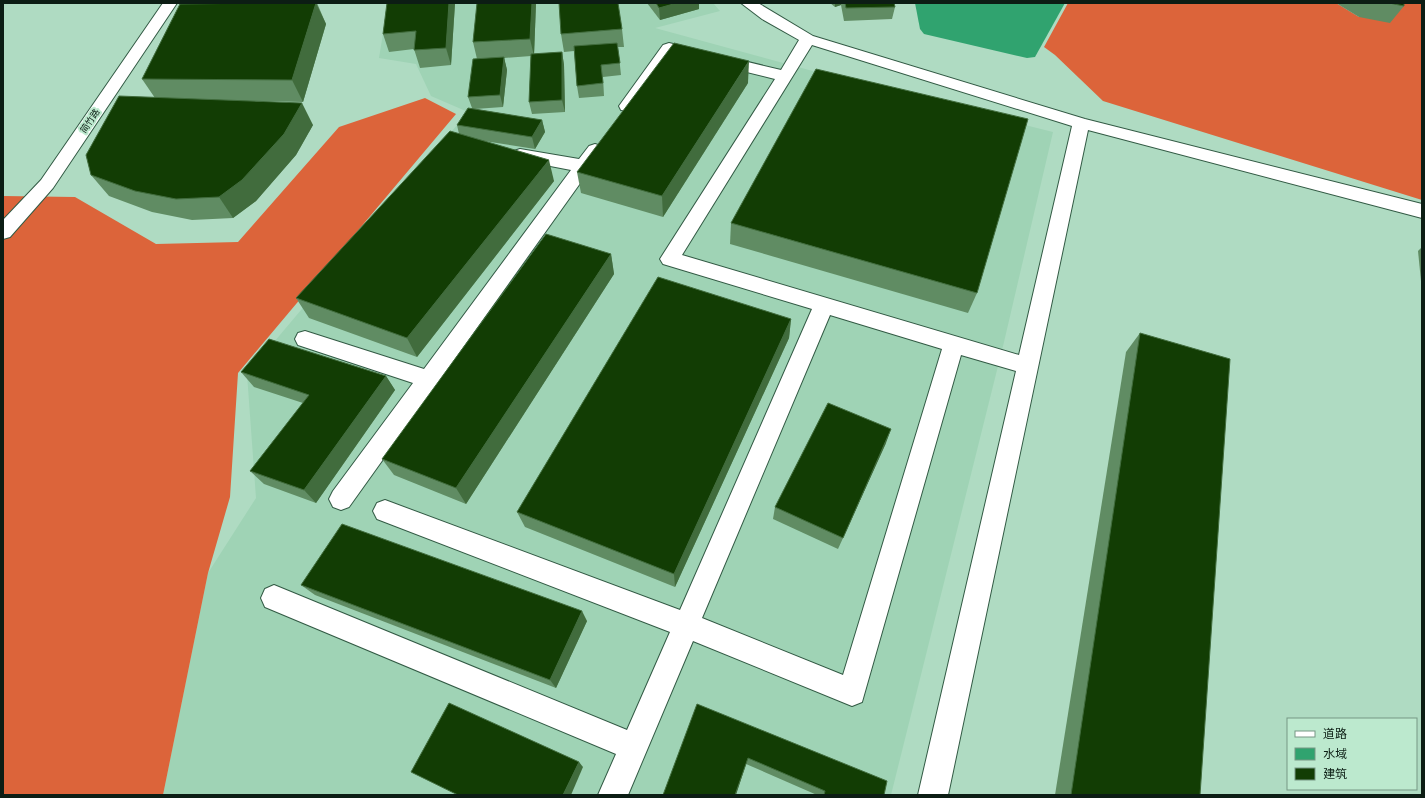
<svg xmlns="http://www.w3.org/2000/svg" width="1425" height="798" font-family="Raleway,'Noto Sans SC',sans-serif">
<rect width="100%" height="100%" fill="#afdbc2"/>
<path fill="#9fd3b5" d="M388 3H713L720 11 655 28 820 73 1053 132 1004 342 891 795H163L208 573 256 498 247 374 468 112 431 96 416 64 379 58Z"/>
<g fill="#dc643a">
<path d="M1068 3H1336L1359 17 1392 3H1422V200L1103 101 1055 55 1044 47Z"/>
<path d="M425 98 456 114 238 373 230 497 208 573 163 795H3V196L75 197 156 244 238 242 339 127Z"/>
</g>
<path fill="#30a36f" d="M915 3H1065L1035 57 1027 58 924 34 920 29Z"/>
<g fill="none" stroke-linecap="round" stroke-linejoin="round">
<g stroke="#325a44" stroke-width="2">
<g id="minor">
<path d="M163 3H177L53 188 10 237 3 239V220L41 180Z"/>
<path d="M741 3H758L813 36 1085 119 1422 204V218L1088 130 948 795H918L1016 371 961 355 862 702 852 706 693 641 628 795H598L616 754 265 607 261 598 265 589 274 585 627 730 670 632 377 519 373 511 377 503 385 500 680 610 812 309 663 264 660 259 775 79 673 54 633 110 627 111 621 110 619 106 663 45 669 43 781 70 799 40 762 19ZM812 45 1072 126 1019 355 682 255ZM830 315 942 349 843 675 702 618Z"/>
<path d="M595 144 601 146 604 150 601 154 349 507 341 510 333 507 329 499 333 491 413 383 298 345 295 339 298 333 305 331 424 369 571 170 514 159 511 155 514 151 520 149 579 159 589 146Z"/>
</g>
</g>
<use href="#minor" fill="#fff" fill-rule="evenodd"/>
</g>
<g fill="#608c63">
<path d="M265 3H317L326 24 303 102 254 101 313 125 296 155 256 201 233 218 192 220 152 212 109 196 91 175 155 98 142 79Z"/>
<path d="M387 3H455L451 65 420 68 414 49 389 52 383 34Z"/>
<path d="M477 3H536L534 54 562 52 564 65 565 112 532 114 529 102 531 56 504 58 507 70 503 107 475 109 542 120 545 132 535 149 484 141 554 181 417 357 309 318 296 298 459 134 457 125 472 108 468 97 477 59 473 42Z"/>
<path d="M647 3H699V9L660 20Z"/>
<path d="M830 3H894L895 7 892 19 844 21 841 5 835 7Z"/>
<path d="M1336 3H1404V6L1390 23 1359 17Z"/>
<path d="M622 29 624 47H618L621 75 603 77 604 96 579 98 577 86 574 51 564 52 561 34Z"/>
<path d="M748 83 663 217 581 193 577 172Z"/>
<path d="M731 223 977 293 968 313 730 244Z"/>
<path d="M1422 247V291L1418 251Z"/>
<path d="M611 254 614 274 466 504 394 475 382 459Z"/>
<path d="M791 319 789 338 675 587 525 527 517 512Z"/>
<path d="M1140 333 1200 795H1055L1126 352Z"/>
<path d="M241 372 386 376 395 390 316 503 264 484 250 471 303 403 254 387Z"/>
<path d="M886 443 838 549 773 519 775 507Z"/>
<path d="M301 585 587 621 556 688 315 595Z"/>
<path d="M697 704 884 795H817L746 764Z"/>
</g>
<g fill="#416c3d">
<path d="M316 3 326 24 303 102 292 80Z"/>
<path d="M449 3H455L451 65 446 48Z"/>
<path d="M532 3H536L534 56 530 39Z"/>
<path d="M677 3H699V9L660 20 659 8Z"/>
<path d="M835 3H841V5L835 7Z"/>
<path d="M562 52 564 65 565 112 562 100Z"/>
<path d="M504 57 507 70 503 107 500 95Z"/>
<path d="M749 61 748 83 663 217 662 196Z"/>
<path d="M302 103 313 125 296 155 256 201 233 218 219 197Z"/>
<path d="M542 120 545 132 535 149 532 137Z"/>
<path d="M549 160 554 181 417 357 407 338Z"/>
<path d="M611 254 614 274 466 504 456 488Z"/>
<path d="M791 319 789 338 675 587 674 574Z"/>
<path d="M386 376 395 390 316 503 304 490Z"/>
<path d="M891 429 886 443 838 549 843 538Z"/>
<path d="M582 611 587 621 556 688 550 680Z"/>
<path d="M748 758 746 764 736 795H735Z"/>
<path d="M579 762 583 767 571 795H563Z"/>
</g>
<g fill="#123d04" stroke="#416c3d">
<path d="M265 3H316L292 80 142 79 180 4Z"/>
<path d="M387 3H449L446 48 414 50 416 31 383 34Z"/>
<path d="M477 3H532L530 39 473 42Z"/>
<path d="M559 3H618L622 29 561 34Z"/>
<path d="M656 3H677L659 8Z"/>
<path d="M845 3H894L895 7 846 8Z"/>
<path d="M1389 3H1404V6Z"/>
<path d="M617 43 620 63 601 65 603 83 577 86 574 46Z"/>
<path d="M674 43 749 61 662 196 577 172Z"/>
<path d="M562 52V100L529 102 531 54Z"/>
<path d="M504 57 500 95 468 97 473 59Z"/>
<path d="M816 69 1028 119 977 293 731 223Z"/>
<path d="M119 96 302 103 284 134 242 180 219 197 176 199 135 191 91 175 86 155Z"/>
<path d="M468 108 542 120 532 137 457 125Z"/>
<path d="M450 131 549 160 407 338 296 298Z"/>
<path d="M546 234 611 254 456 488 382 459Z"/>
<path d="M658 277 791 319 674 574 517 512Z"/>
<path d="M1140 333 1230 359 1200 795H1071Z"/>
<path d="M269 339 386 376 304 490 250 471 309 395 241 372Z"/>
<path d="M828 403 891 429 843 538 775 507Z"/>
<path d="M342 524 582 611 550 680 301 585Z"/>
<path d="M449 703 579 762 563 795H458L411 772Z"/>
<path d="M697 704 887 781 884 795H824L825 791 748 758 735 795H663Z"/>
</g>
<g text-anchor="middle" stroke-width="4" stroke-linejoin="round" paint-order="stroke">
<g font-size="9" fill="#0c1d14" stroke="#bce9ce">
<text transform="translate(90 121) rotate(-56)" y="3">简竹路</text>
</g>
</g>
<rect width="1425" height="798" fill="none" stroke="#0c1d14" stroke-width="8"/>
<rect x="1287" y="718" width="130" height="72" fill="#bce9ce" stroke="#769784"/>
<rect x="1295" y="731" width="20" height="6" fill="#ffffff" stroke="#769784"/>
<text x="1323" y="738" font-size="12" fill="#0c1d14">道路</text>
<rect x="1295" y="748" width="20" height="12" fill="#30a36f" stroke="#769784"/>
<text x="1323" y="758" font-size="12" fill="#0c1d14">水域</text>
<rect x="1295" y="768" width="20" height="12" fill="#123d04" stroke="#769784"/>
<text x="1323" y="778" font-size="12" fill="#0c1d14">建筑</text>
</svg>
